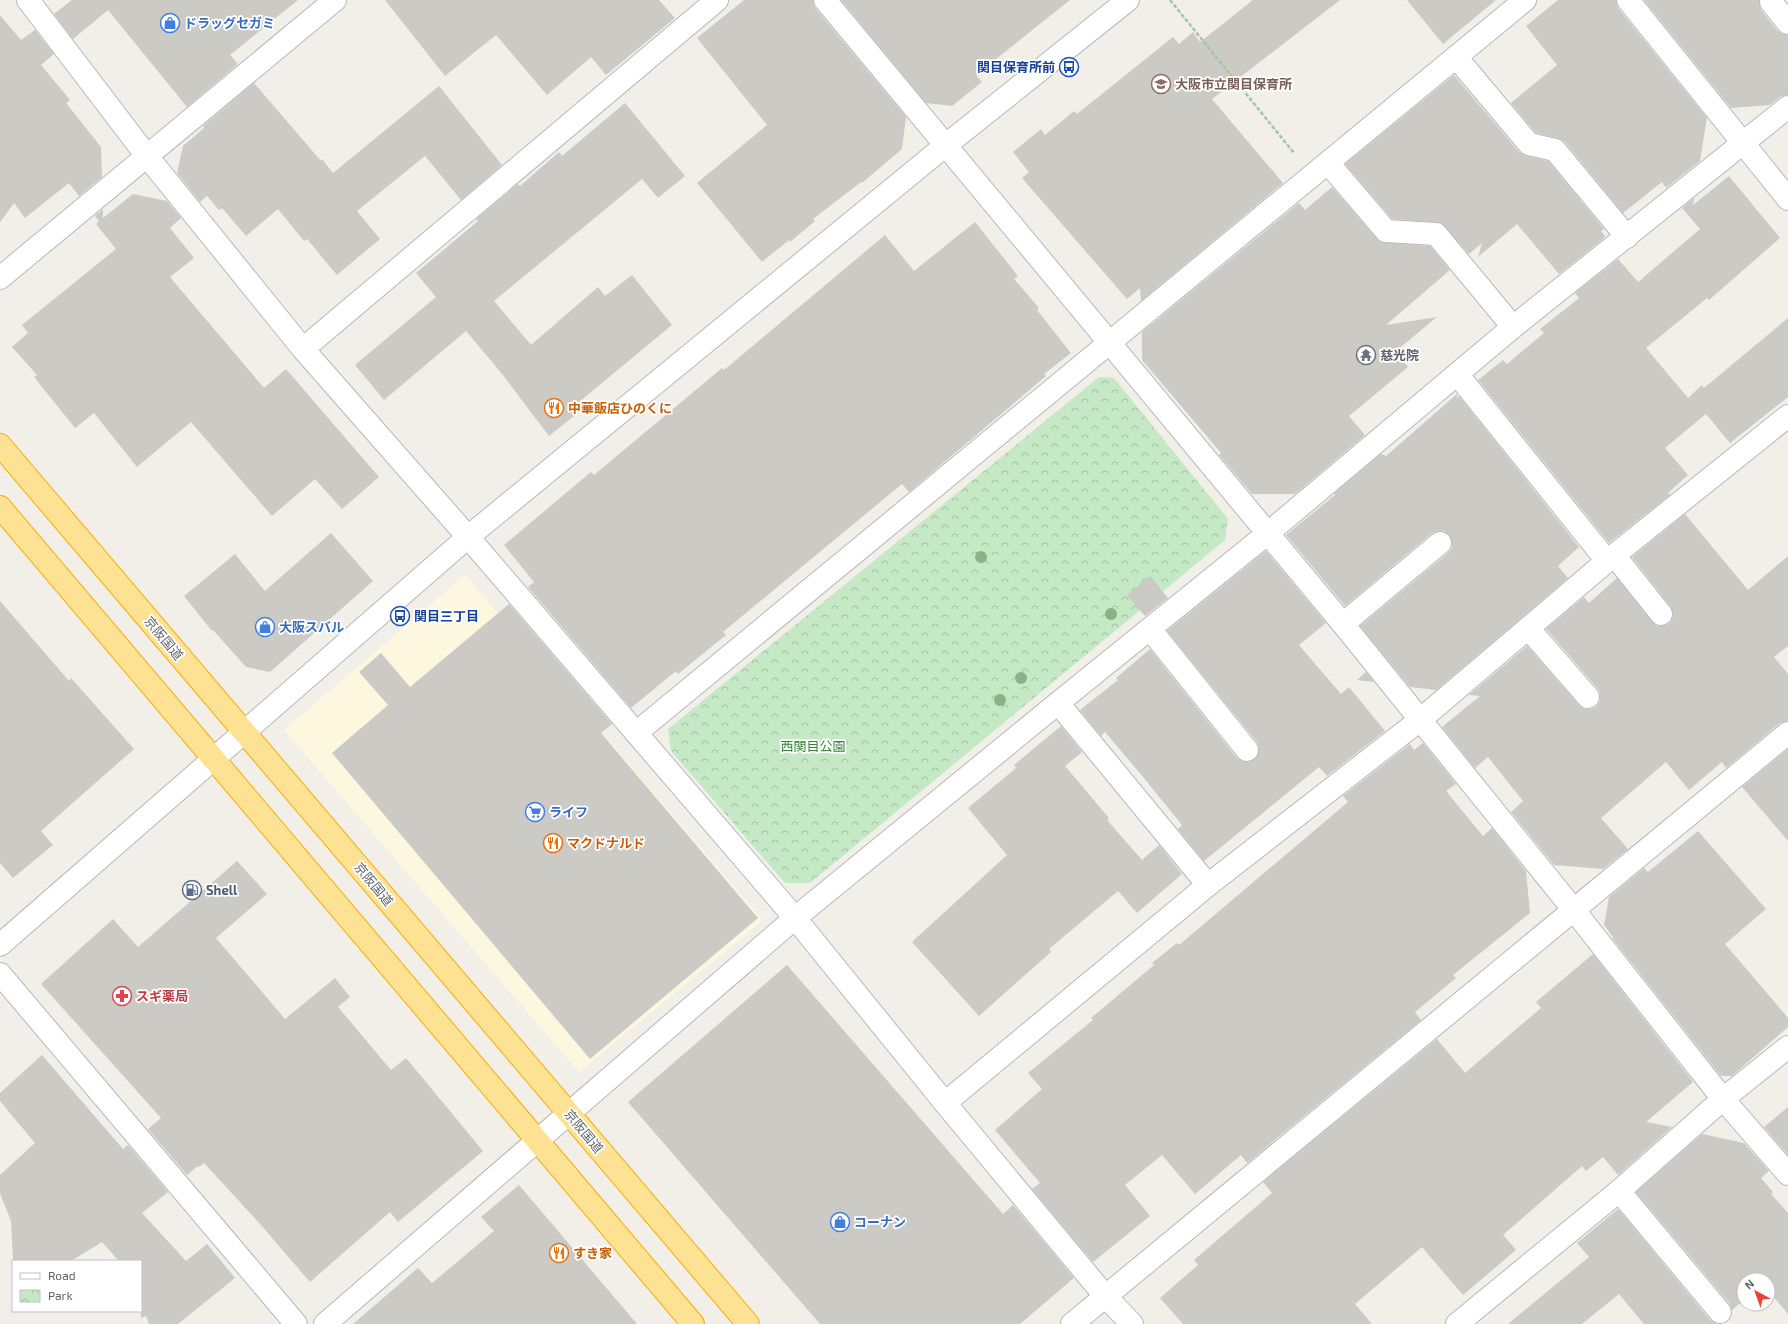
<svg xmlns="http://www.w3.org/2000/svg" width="1788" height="1324" font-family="'Exo 2','Noto Sans JP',sans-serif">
<defs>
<pattern id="park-crowns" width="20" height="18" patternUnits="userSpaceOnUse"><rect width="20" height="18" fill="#c5e8c5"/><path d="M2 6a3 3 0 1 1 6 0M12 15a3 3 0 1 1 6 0" fill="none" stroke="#a3c0a4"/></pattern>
</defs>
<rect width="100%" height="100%" fill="#f1efe8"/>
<path fill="#fef7e0" d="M465 575 763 920 579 1072 284 730Z"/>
<path fill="url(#park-crowns)" d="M1099 377 1114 378 1228 519 1225 540 810 883H785L671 751 668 729Z"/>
<g fill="#cccac5">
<path d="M72 0H298L230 55 238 64 187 107 108 10 73 39 54 14Z"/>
<path d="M385 0H659L675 18 606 75 591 57 547 95 496 35 445 76Z"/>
<path d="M744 0H813L815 8 906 117 902 149 862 183 861 182 813 219 815 221 790 242 789 240 762 262 697 183 767 125 697 38Z"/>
<path d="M841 0H1070L976 75 982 82 952 106 926 103Z"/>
<path d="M1253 0H1340L1212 99 1283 183 1141 301 1140 288 1127 299 1022 178 1029 172 1013 152 1041 129 1045 135 1074 111 1077 114 1173 37 1179 44 1193 32 1200 42Z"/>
<path d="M1407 0H1496L1443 44Z"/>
<path d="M1558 0H1616L1618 8 1707 118 1700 161 1666 188 1662 182 1623 213 1565 142 1558 138 1536 133 1511 103 1557 65 1526 26Z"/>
<path d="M1644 0H1759L1761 10 1778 31 1783 34 1788 35V95L1780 97 1770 105 1731 108Z"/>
<path d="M0 15 21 40 35 30 54 54 41 65 70 100 66 103 101 147 102 177 79 196 69 183 25 218 14 203 0 222Z"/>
<path d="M1454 75 1519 152 1526 156 1548 161 1604 229 1601 231 1605 236 1603 239 1559 274 1517 224 1478 257 1482 243 1469 254 1441 223 1392 219 1345 164Z"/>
<path d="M254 83 321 161 322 159 333 173 439 86 502 165 461 200 425 156 357 211 380 239 337 275 307 239 304 241 278 209 246 236 222 208 219 210 207 196 200 202 177 173 183 146 204 128 203 126Z"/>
<path d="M625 103 685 176 658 198 642 179 494 301 531 345 598 287 605 296 632 275 672 325 579 402 584 408 549 436 503 375 466 331 384 400 355 365 436 297 416 273 478 221 476 219 518 184 520 186 559 152 562 156Z"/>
<path d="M1729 176 1780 238 1709 300 1707 298 1646 348 1688 398 1702 385 1704 388 1788 318V397L1730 443 1706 414 1665 448 1688 475 1668 493 1670 495 1609 543 1478 380 1503 360 1507 364 1544 333 1540 329 1579 298 1575 293 1618 259 1638 282 1700 229 1682 208 1694 198 1693 205Z"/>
<path d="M1332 187 1380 242 1430 246 1450 270 1386 325 1437 317 1395 352 1408 367 1349 416 1365 435 1295 494H1252L1219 455 1221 453 1142 360V332L1299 203 1305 210Z"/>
<path d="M133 194 167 201 181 218 170 228 194 258 170 277 264 388 286 369 379 477 342 509 315 479 272 516 191 422 137 467 94 413 75 428 34 377 37 375 12 347 28 333 22 325 116 249 96 224 99 221 95 216 103 209V218Z"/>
<path d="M975 222 1018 276 1014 279 1039 308 1037 310 1071 353 1044 374 1046 376 909 492 902 484 723 632 726 635 678 674 676 671 631 708 528 587 534 582 504 545 591 472 594 475 722 368 724 370 885 235 914 271Z"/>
<path d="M1457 394V398L1459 396 1579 547 1558 566 1568 578 1436 690 1410 687 1360 626 1448 553 1452 548V541L1449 535 1444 531H1438L1432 533 1345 606 1286 535 1336 494H1333L1381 454 1386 456Z"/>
<path d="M1685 514 1748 590 1788 556V646L1774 657 1788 674V721L1780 723 1726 768 1722 762 1689 790 1666 762 1601 818 1628 849 1603 869 1554 865 1511 812 1523 801 1488 757 1475 768 1442 727 1480 696 1469 695 1527 646 1579 705 1584 709H1591L1596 707 1600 701V694L1598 689 1546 629 1584 597 1589 603 1617 578 1652 622 1657 626H1662L1669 624 1673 618V613L1671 607 1632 557Z"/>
<path d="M331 533 373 581 270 672 246 667 213 630 212 631 184 596 235 554 265 591Z"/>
<path d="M1266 551 1326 623 1299 645 1341 694 1349 687 1385 731 1327 776 1319 767 1204 861 1178 829 1182 825 1139 772 1105 732 1101 736 1080 710 1118 680 1116 678 1150 649 1237 758 1242 761 1248 762 1255 759 1258 755 1259 748 1257 742 1167 631Z"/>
<path d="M1150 576 1168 598 1145 616 1127 595Z"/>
<path d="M0 601 69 681 71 678 134 749 41 831 53 845 13 878 0 863Z"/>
<path d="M509 604 612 724 601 733 758 918 590 1059 332 753 388 705 359 672 381 653 410 687Z"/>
<path d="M1366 672 1374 682 1357 680Z"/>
<path d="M1061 726 1082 752 1065 766 1109 818 1107 820 1142 860 1159 845 1182 874 1137 913 1118 891 1049 949 1051 952 979 1016 912 942 1007 855 968 808 1016 768 1014 765Z"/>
<path d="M1423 743 1456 784 1446 791 1464 813 1483 836 1492 828 1526 871 1530 913 1453 975 1456 978 1415 1012 1421 1020 1247 1163 1241 1155 1195 1194 1162 1155 1125 1185 1150 1216 1093 1262 1032 1189 1040 1183 995 1130 1042 1089 1028 1073 1093 1020 1091 1018 1154 965 1152 963 1177 943 1179 945 1348 802 1343 796 1410 744 1414 750Z"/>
<path d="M1788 749V841L1742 787Z"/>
<path d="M1698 831 1766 909 1725 944 1788 1018V1027L1732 1076H1721L1612 938 1613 937 1604 925 1609 897 1644 868 1648 872Z"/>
<path d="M237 861 267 894 216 938 285 1019 335 978 350 997 338 1007 391 1070 406 1058 483 1151 398 1222 390 1212 310 1282 261 1225 204 1163 199 1167 198 1166 187 1175 148 1129 161 1118 41 984 113 919 138 947Z"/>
<path d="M1593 954 1693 1082 1646 1122 1672 1127 1618 1175 1603 1157 1586 1171 1582 1166 1503 1235 1516 1250 1463 1295 1422 1247 1355 1304 1372 1324H1183L1160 1298 1198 1265 1194 1260 1272 1193 1263 1182 1437 1039 1465 1073 1541 1008 1536 1002Z"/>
<path d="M787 965 1003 1214 1013 1205 1074 1278 1020 1324H820L628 1102Z"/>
<path d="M42 1055 123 1149 128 1145 168 1192 142 1213 186 1261 207 1244 235 1278 178 1324H149L146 1316 141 1318V1261H119L102 1242 71 1261H13L11 1221 0 1193V1175L35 1143 0 1101V1093Z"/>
<path d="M1788 1107V1155L1764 1127Z"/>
<path d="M1702 1134 1744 1143 1769 1171 1761 1178 1773 1192 1771 1194 1788 1213V1314L1768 1290V1280H1744V1300L1732 1310 1730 1304 1636 1192Z"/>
<path d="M519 1185 637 1324H353L418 1268 432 1283 494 1231 481 1217Z"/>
<path d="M1618 1209 1710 1320 1716 1324H1644L1619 1294 1582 1324H1508L1589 1257 1577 1243Z"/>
</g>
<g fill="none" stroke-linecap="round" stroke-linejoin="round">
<g stroke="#b5b8bc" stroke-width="24">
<g id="minor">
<path d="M28 0 146 155 303 349 468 537 795 918 945 1103 1105 1296 1132 1324"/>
<path d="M825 0 1343 624 1573 909 1723 1099 1788 1174"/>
<path d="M1628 0 1788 199"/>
<path d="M1771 2 1788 23"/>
<path d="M1456 57 1529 144 1555 150 1627 237"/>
<path d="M1328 163 1386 231 1436 234 1513 327"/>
<path d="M0 278 335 0"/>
<path d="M303 349 717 0"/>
<path d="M1457 374 1607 561"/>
<path d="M1614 555 1661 614"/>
<path d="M1343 624 1440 543"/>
<path d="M1528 628 1588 697"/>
<path d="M1150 629 1247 750"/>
<path d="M1058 703 1208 885"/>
<path d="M636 733 1525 0"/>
<path d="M0 945 468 537 946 145 1128 0"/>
<path d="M0 974 296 1324"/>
<path d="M945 1103 1208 885 1420 720 1607 561 1788 416"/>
<path d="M1619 1191 1720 1312"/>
<path d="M325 1324 795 918 1058 703 1267 534 1513 327 1788 107"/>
<path d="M1072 1324 1788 733"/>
<path d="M1457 1324 1619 1191 1723 1099 1788 1047"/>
</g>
</g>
<g stroke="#f9ab00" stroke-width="24">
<g id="highway">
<path d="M0 445 748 1324"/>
<path d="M0 507 693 1324"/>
</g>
</g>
<path stroke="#9cc7a9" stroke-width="2.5" stroke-dasharray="4 2" stroke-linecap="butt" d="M1170 0 1294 153"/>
<use href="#minor" stroke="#fff" stroke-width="22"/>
<use href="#highway" stroke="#fde293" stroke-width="22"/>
</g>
<g fill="#89b387">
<circle cx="981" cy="557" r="6"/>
<circle cx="1111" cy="614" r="6"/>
<circle cx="1021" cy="678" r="6"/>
<circle cx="1000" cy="700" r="6"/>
</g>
<defs>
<g id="shop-ring" transform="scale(1)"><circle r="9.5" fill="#fff" stroke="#3f7fe0" stroke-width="1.5"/><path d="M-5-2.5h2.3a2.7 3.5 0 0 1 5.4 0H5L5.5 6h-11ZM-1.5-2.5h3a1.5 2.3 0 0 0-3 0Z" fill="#3f7fe0"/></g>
<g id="bus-ring" transform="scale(1)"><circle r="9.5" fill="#fff" stroke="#1a4fb4" stroke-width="1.5"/><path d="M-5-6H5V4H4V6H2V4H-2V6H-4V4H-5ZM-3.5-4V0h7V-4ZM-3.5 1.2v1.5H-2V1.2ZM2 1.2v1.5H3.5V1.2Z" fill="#1a4fb4"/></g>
<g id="school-ring" transform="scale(1)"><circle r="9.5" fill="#fff" stroke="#8d6e63" stroke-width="1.5"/><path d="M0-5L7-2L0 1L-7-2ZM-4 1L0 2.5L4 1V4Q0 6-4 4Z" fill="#8d6e63"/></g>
<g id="temple-ring" transform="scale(1)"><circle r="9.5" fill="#fff" stroke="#6b7280" stroke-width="1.5"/><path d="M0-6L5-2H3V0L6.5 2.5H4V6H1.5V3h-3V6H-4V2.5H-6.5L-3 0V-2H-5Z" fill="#6b7280"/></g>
<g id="restaurant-ring" transform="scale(1)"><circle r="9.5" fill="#fff" stroke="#e8710a" stroke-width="1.5"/><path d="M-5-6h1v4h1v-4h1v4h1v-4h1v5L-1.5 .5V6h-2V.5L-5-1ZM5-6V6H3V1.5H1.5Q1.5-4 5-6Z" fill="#e8710a"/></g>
<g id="supermarket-ring" transform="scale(1)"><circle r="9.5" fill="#fff" stroke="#3f7fe0" stroke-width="1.5"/><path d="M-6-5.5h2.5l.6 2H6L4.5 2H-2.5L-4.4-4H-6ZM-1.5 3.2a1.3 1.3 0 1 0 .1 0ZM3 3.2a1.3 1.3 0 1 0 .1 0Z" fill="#3f7fe0"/></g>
<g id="fuel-ring" transform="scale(1)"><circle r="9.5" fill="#fff" stroke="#5c6f8a" stroke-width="1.5"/><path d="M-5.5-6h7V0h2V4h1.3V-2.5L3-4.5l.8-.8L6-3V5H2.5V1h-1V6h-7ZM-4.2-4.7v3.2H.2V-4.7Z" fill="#5c6f8a"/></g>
<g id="pharmacy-ring" transform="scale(1)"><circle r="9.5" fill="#fff" stroke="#e0444e" stroke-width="1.5"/><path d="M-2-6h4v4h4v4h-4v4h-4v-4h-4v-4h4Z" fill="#e0444e"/></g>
</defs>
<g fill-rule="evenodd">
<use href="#shop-ring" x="170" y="23"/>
<use href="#bus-ring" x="1069" y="67"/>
<use href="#school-ring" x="1161" y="84"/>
<use href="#temple-ring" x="1366" y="355"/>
<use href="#restaurant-ring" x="554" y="408"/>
<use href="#bus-ring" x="400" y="616"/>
<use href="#shop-ring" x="265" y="627"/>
<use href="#supermarket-ring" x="535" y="812"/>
<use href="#restaurant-ring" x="553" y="843"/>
<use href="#fuel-ring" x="192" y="890"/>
<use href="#pharmacy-ring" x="122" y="996"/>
<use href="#shop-ring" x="840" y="1222"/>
<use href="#restaurant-ring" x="559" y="1253"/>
</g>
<g text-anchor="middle" stroke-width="3.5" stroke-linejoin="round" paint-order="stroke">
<g font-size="13" font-weight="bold" fill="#366cbe" stroke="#fff" text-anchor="start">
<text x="184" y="28">ドラッグセガミ</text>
<text x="279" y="632">大阪スバル</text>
<text x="549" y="817">ライフ</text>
<text x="854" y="1227">コーナン</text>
</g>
<g font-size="13" font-weight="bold" fill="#164399" stroke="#fff" text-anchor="end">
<text x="1055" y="72">関目保育所前</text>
<text x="414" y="621" text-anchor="start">関目三丁目</text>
</g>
<g font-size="13" font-weight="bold" fill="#785e54" stroke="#fff" text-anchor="start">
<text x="1175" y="89">大阪市立関目保育所</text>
</g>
<g font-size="13" font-weight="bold" fill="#5b616d" stroke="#fff" text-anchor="start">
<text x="1380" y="360">慈光院</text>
</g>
<g font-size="13" font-weight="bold" fill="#c56008" stroke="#fff" text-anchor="start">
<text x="568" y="413">中華飯店ひのくに</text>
<text x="567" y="848">マクドナルド</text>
<text x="573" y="1258">すき家</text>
</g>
<g font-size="13" fill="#5f6368" stroke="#fff">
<text transform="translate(164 638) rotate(50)" y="5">京阪国道</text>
<text transform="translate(374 884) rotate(50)" y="5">京阪国道</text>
<text transform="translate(584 1131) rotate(50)" y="5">京阪国道</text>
</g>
<g font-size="13" fill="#348238" stroke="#fff">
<text x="813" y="751">西関目公園</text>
</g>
<g font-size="13" font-weight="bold" fill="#4e5e75" stroke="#fff" text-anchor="start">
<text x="206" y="895">Shell</text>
</g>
<g font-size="13" font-weight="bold" fill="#be3a42" stroke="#fff" text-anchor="start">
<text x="136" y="1001">スギ薬局</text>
</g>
</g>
<rect x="12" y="1260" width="130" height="52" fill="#ffffff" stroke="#bfc1c3"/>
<rect x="20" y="1273" width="20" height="6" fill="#ffffff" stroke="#bfc1c3"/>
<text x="48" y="1280" font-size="12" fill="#5f6368">Road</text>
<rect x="20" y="1290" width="20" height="12" fill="url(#park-crowns)" stroke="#bfc1c3"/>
<text x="48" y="1300" font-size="12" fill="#5f6368">Park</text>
<g transform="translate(1756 1292) rotate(319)"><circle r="19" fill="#ffffff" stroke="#bfc1c3"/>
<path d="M0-3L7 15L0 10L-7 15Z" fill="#ea4335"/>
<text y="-6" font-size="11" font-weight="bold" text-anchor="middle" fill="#5f6368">N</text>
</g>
</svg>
